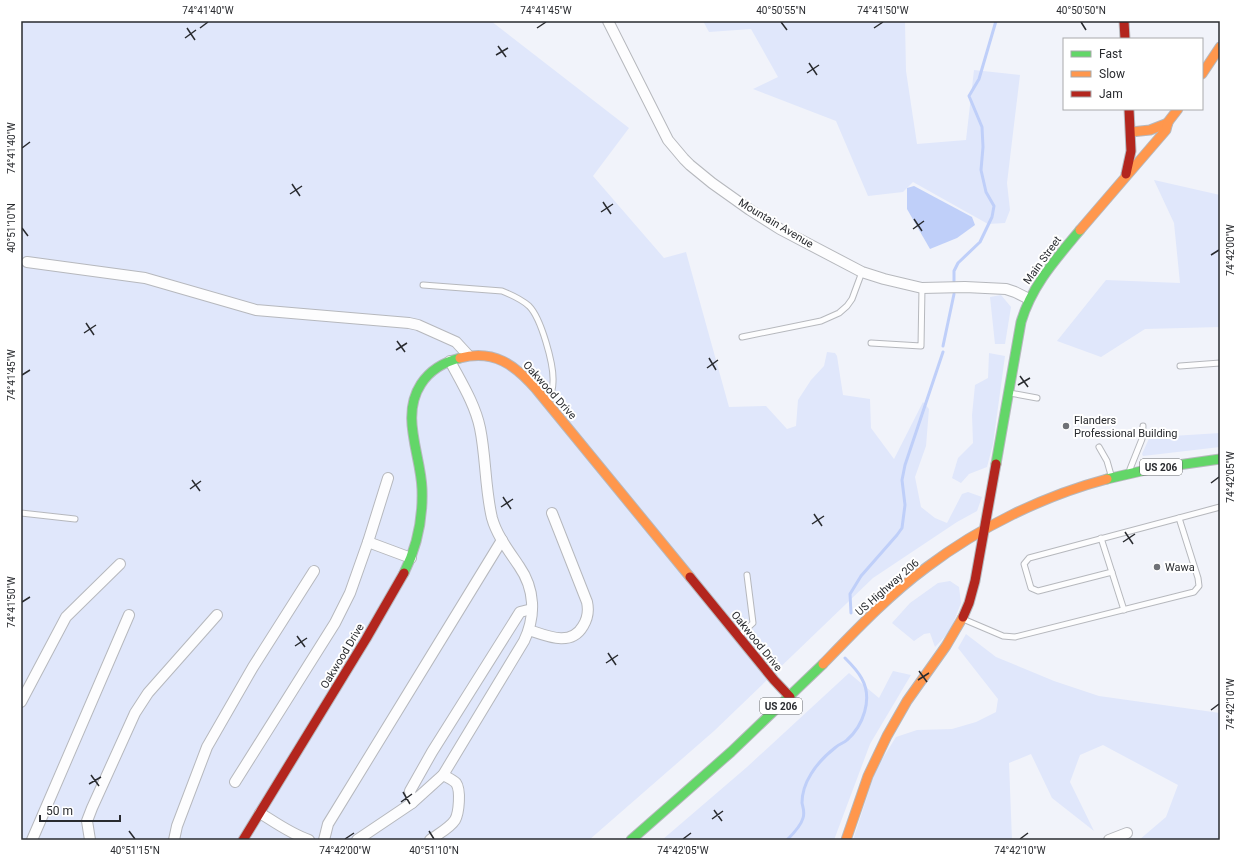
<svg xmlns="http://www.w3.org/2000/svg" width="1241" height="861" font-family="Roboto,sans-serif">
<rect width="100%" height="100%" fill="#f1f3fa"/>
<g fill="#e0e7fb">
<path d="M21 21H491L629 128 593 176 664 258 686 252 729 407 766 406 787 429 796 426 798 400 811 380 824 366 827 352 835 353 837 356 843 395 870 399 871 428 894 459 923 402 929 409 926 446 915 477 921 507 935 518 947 523 962 494 968 492 982 497 977 511 957 522 873 578 714 731 589 840H21Z"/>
<path d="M703 21H905L906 71 917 144 966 140 974 70 1020 75 1007 183 1010 210 1005 223 988 224 913 182 903 192 868 196 836 121 753 89 778 77 751 29 709 32Z"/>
<path d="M1154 180 1220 195V327L1145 329 1101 357 1057 341 1106 280 1180 283 1174 223Z"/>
<path d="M1001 295 1011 307 1005 344H995L990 297Z"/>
<path d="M989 353 1005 356 993 444 987 467 969 474 961 483 952 478 958 458 973 443 972 415 975 385 988 378Z"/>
<path d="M1152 432H1154L1156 437 1220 433V447L1143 456 1142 454Z"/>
<path d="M950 581 959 587 961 603 950 631 935 647 930 633 924 634 914 641 892 623 910 603 938 583Z"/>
<path d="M966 634 996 657 1054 681 1099 696 1220 713V840H1139L1166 817 1178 785 1103 745 1080 755 1070 782 1094 831 1052 798 1031 754 1009 763 1012 840H853L876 769 896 737 917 730 952 729 976 722 996 712 998 699 958 648Z"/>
<path d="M893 671 911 675 870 744 834 840H662L747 767 849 673 879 698Z"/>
</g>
<path fill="#bfcff9" d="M914 186 972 217 975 225 957 238 930 249 907 209V188Z"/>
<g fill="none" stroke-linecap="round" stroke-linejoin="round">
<g stroke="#bfcff9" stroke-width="3">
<path d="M954 281V271L958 263 980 242 992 217 994 206 986 192 981 170 983 147 982 127 969 96 979 79 996 21"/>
<path d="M943 346 954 294"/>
<path d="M851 613 850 594 861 576 897 535 902 528 905 505 902 480 905 465 943 352"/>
<path d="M787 840C793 834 801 826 803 818 805 812 803 808 802 803 802 792 806 782 811 774 817 764 827 754 836 747 839 744 844 743 847 740 863 726 873 699 862 679 858 671 851 664 845 658"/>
</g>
<g stroke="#b6b8bd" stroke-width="7">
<g id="lane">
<path d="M423 285 502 291C512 295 521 299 529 306 541 318 554 364 553 382 553 389 551 395 548 402"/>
<path d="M742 337 821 321 839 313 847 306 852 299 862 272"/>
<path d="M871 343 921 346 922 288"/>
<path d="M1180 366 1220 363"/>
<path d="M1010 393 1037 398"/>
<path d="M1099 447 1107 461 1111 475"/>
<path d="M1130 469 1142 439 1143 426"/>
<path d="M21 513 75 519"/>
<path d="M1101 538 1124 610"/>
<path d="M1112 572 1038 591 1031 588 1024 564 1029 558 1220 507"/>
<path d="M963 619 1003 636 1015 637 1194 592 1199 586 1198 578 1179 518"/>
<path d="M739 636 753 623 747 575"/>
</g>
</g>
<g stroke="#b6b8bd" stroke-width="12">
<g id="street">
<path d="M608 21 668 140 684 159 690 165 712 183 750 210 780 229 862 272 884 279 922 288 965 287 1006 289 1015 292 1029 299"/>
<path d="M27 262 145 278 256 310 409 323 418 325 456 342 468 355"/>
<path d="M368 542 411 558"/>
<path d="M529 630C547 636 571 647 583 626 588 618 589 611 587 602L552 513"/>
<path d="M21 702 66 617 120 564"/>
<path d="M235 782 335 623 350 593 368 542 388 478"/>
<path d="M412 803 410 791 432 752 520 612 532 609"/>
<path d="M260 813C276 823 291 834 309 840"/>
<path d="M32 840 129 615"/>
<path d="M90 840 87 821 92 808 135 713 148 693 217 615"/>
<path d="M174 840 177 826 207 747 253 667 314 571"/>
<path d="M324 840 328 824 502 540"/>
<path d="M357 840 412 803 443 775 524 641C536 616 535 589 519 566 509 551 497 536 492 518 485 489 486 457 480 428 475 404 461 382 450 361"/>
<path d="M430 840C438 834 450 828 455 820 459 813 461 790 456 783 453 780 447 777 443 775"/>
<path d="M1109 840 1127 833"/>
</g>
</g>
<g stroke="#b6b8bd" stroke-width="11">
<g id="fast">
<path d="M996 464 1021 322C1032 285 1056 259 1080 230"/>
<path d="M1107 479 1150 469 1220 459"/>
<path d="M404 573C417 547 423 518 422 489 421 455 400 416 421 384 430 370 444 362 460 358"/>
<path d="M631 840 731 752 823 664"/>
</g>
</g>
<g stroke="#b6b8bd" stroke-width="11">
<g id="slow">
<path d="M1202 74 1220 47"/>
<path d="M1131 132 1150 130 1168 123"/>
<path d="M1080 230 1166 130 1168 122 1178 109"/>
<path d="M460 358C494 349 515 365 536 389L690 577"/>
<path d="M823 664C856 630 889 595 927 567 980 527 1043 496 1107 479"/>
<path d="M846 840 868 776 887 736 907 701 946 646 963 617"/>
</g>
</g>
<g stroke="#b6b8bd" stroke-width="11">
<g id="jam">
<path d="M1124 21 1125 39"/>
<path d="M1126 174 1131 151 1129 109"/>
<path d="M690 577 774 680 790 697"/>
<path d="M963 617 969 603 975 581 996 464"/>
<path d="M243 840 366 639 404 573"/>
</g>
</g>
<use href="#lane" stroke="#fdfdfe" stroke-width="5"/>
<use href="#street" stroke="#fdfdfe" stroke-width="10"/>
<use href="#fast" stroke="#63d668" stroke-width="9"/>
<use href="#slow" stroke="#ff974d" stroke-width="9"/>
<use href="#jam" stroke="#b3261e" stroke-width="9"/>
</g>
<path fill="none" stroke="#292b2f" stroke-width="1.5" d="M781 22 787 30M1081 22 1086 30M187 28 195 40M200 28 208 22M537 28 546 22M874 28 883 22M185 38 196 30M498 46 506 57M496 55 508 48M809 63 817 75M807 73 819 65M22 148 30 142M292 184 300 196M290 194 302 186M603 202 611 214M601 212 613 204M914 219 922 231M22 228 28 236M913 229 924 221M1211 255 1219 250M86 323 94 335M84 333 96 325M397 341 405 352M396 350 407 343M709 358 716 370M707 368 718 360M22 375 30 370M1020 376 1028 387M1018 385 1030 378M192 480 200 491M1211 483 1219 477M190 489 201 481M503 497 511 509M501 507 513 499M814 514 822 526M812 524 824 516M1125 532 1133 544M1123 542 1135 534M22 602 30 597M297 636 305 647M295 646 307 638M608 653 616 665M606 663 618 655M919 671 927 682M918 680 929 673M1211 710 1219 704M91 775 99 786M89 784 101 777M403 792 410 804M401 802 412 794M714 810 722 821M712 819 723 811M129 831 135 839M429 831 434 839M345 839 354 833M683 839 691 833M1020 839 1028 833"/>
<g fill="#6f7176" stroke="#fff" stroke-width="1.5">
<circle cx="1066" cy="426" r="4"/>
<circle cx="1157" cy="567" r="4"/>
</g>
<g text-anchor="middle" stroke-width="4" stroke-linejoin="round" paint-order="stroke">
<g fill="#fff" stroke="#696b6d" stroke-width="1">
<rect x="1140" y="459" width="42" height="16" rx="3"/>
<rect x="760" y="698" width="42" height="16" rx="3"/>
</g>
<g font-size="10" font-weight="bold" fill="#292b2f">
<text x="1161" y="471">US 206</text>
<text x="781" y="710">US 206</text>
</g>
<g font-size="11" fill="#292b2f" stroke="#fff">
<text transform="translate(776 223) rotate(31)" y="4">Mountain Avenue</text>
<text transform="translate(1042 260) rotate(-54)" y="4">Main Street</text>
<text transform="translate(550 390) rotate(48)" y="4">Oakwood Drive</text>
<text transform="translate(887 587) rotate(-41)" y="4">US Highway 206</text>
<text transform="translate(757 641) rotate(51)" y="4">Oakwood Drive</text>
<text transform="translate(342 656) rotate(-59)" y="4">Oakwood Drive</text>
</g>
<g font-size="11" fill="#292b2f" stroke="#fff" text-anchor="start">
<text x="1074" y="424">Flanders<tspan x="1074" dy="13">Professional Building</tspan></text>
<text x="1165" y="571">Wawa</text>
</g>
</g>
<rect width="1241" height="861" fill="none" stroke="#ffffff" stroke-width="44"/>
<rect x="1063" y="38" width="140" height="72" fill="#ffffff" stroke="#a9aaac"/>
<rect x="1071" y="51" width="20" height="6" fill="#63d668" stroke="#a9aaac"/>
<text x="1099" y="58" font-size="12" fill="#292b2f">Fast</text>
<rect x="1071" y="71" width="20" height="6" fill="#ff974d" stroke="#a9aaac"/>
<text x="1099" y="78" font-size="12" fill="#292b2f">Slow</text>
<rect x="1071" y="91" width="20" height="6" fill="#b3261e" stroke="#a9aaac"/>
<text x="1099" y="98" font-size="12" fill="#292b2f">Jam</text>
<path d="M40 815v6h80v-6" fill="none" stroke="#292b2f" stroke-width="2"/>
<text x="46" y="815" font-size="12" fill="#292b2f" stroke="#ffffff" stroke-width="3" paint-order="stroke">50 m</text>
<rect x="22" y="22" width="1197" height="817" fill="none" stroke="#292b2f" stroke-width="1.5"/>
<g font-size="10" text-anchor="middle" fill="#292b2f">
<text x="208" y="14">74°41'40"W</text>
<text x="546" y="14">74°41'45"W</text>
<text x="781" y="14">40°50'55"N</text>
<text x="883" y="14">74°41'50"W</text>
<text x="1081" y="14">40°50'50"N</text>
<text transform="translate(11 148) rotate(-90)" y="4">74°41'40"W</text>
<text transform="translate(11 228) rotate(-90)" y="4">40°51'10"N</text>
<text transform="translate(1230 250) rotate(-90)" y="4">74°42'00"W</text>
<text transform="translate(11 375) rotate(-90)" y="4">74°41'45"W</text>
<text transform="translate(1230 477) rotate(-90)" y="4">74°42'05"W</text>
<text transform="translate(11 602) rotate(-90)" y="4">74°41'50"W</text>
<text transform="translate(1230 704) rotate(-90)" y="4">74°42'10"W</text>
<text x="135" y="854">40°51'15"N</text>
<text x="345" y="854">74°42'00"W</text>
<text x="434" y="854">40°51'10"N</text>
<text x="683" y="854">74°42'05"W</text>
<text x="1020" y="854">74°42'10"W</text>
</g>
</svg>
